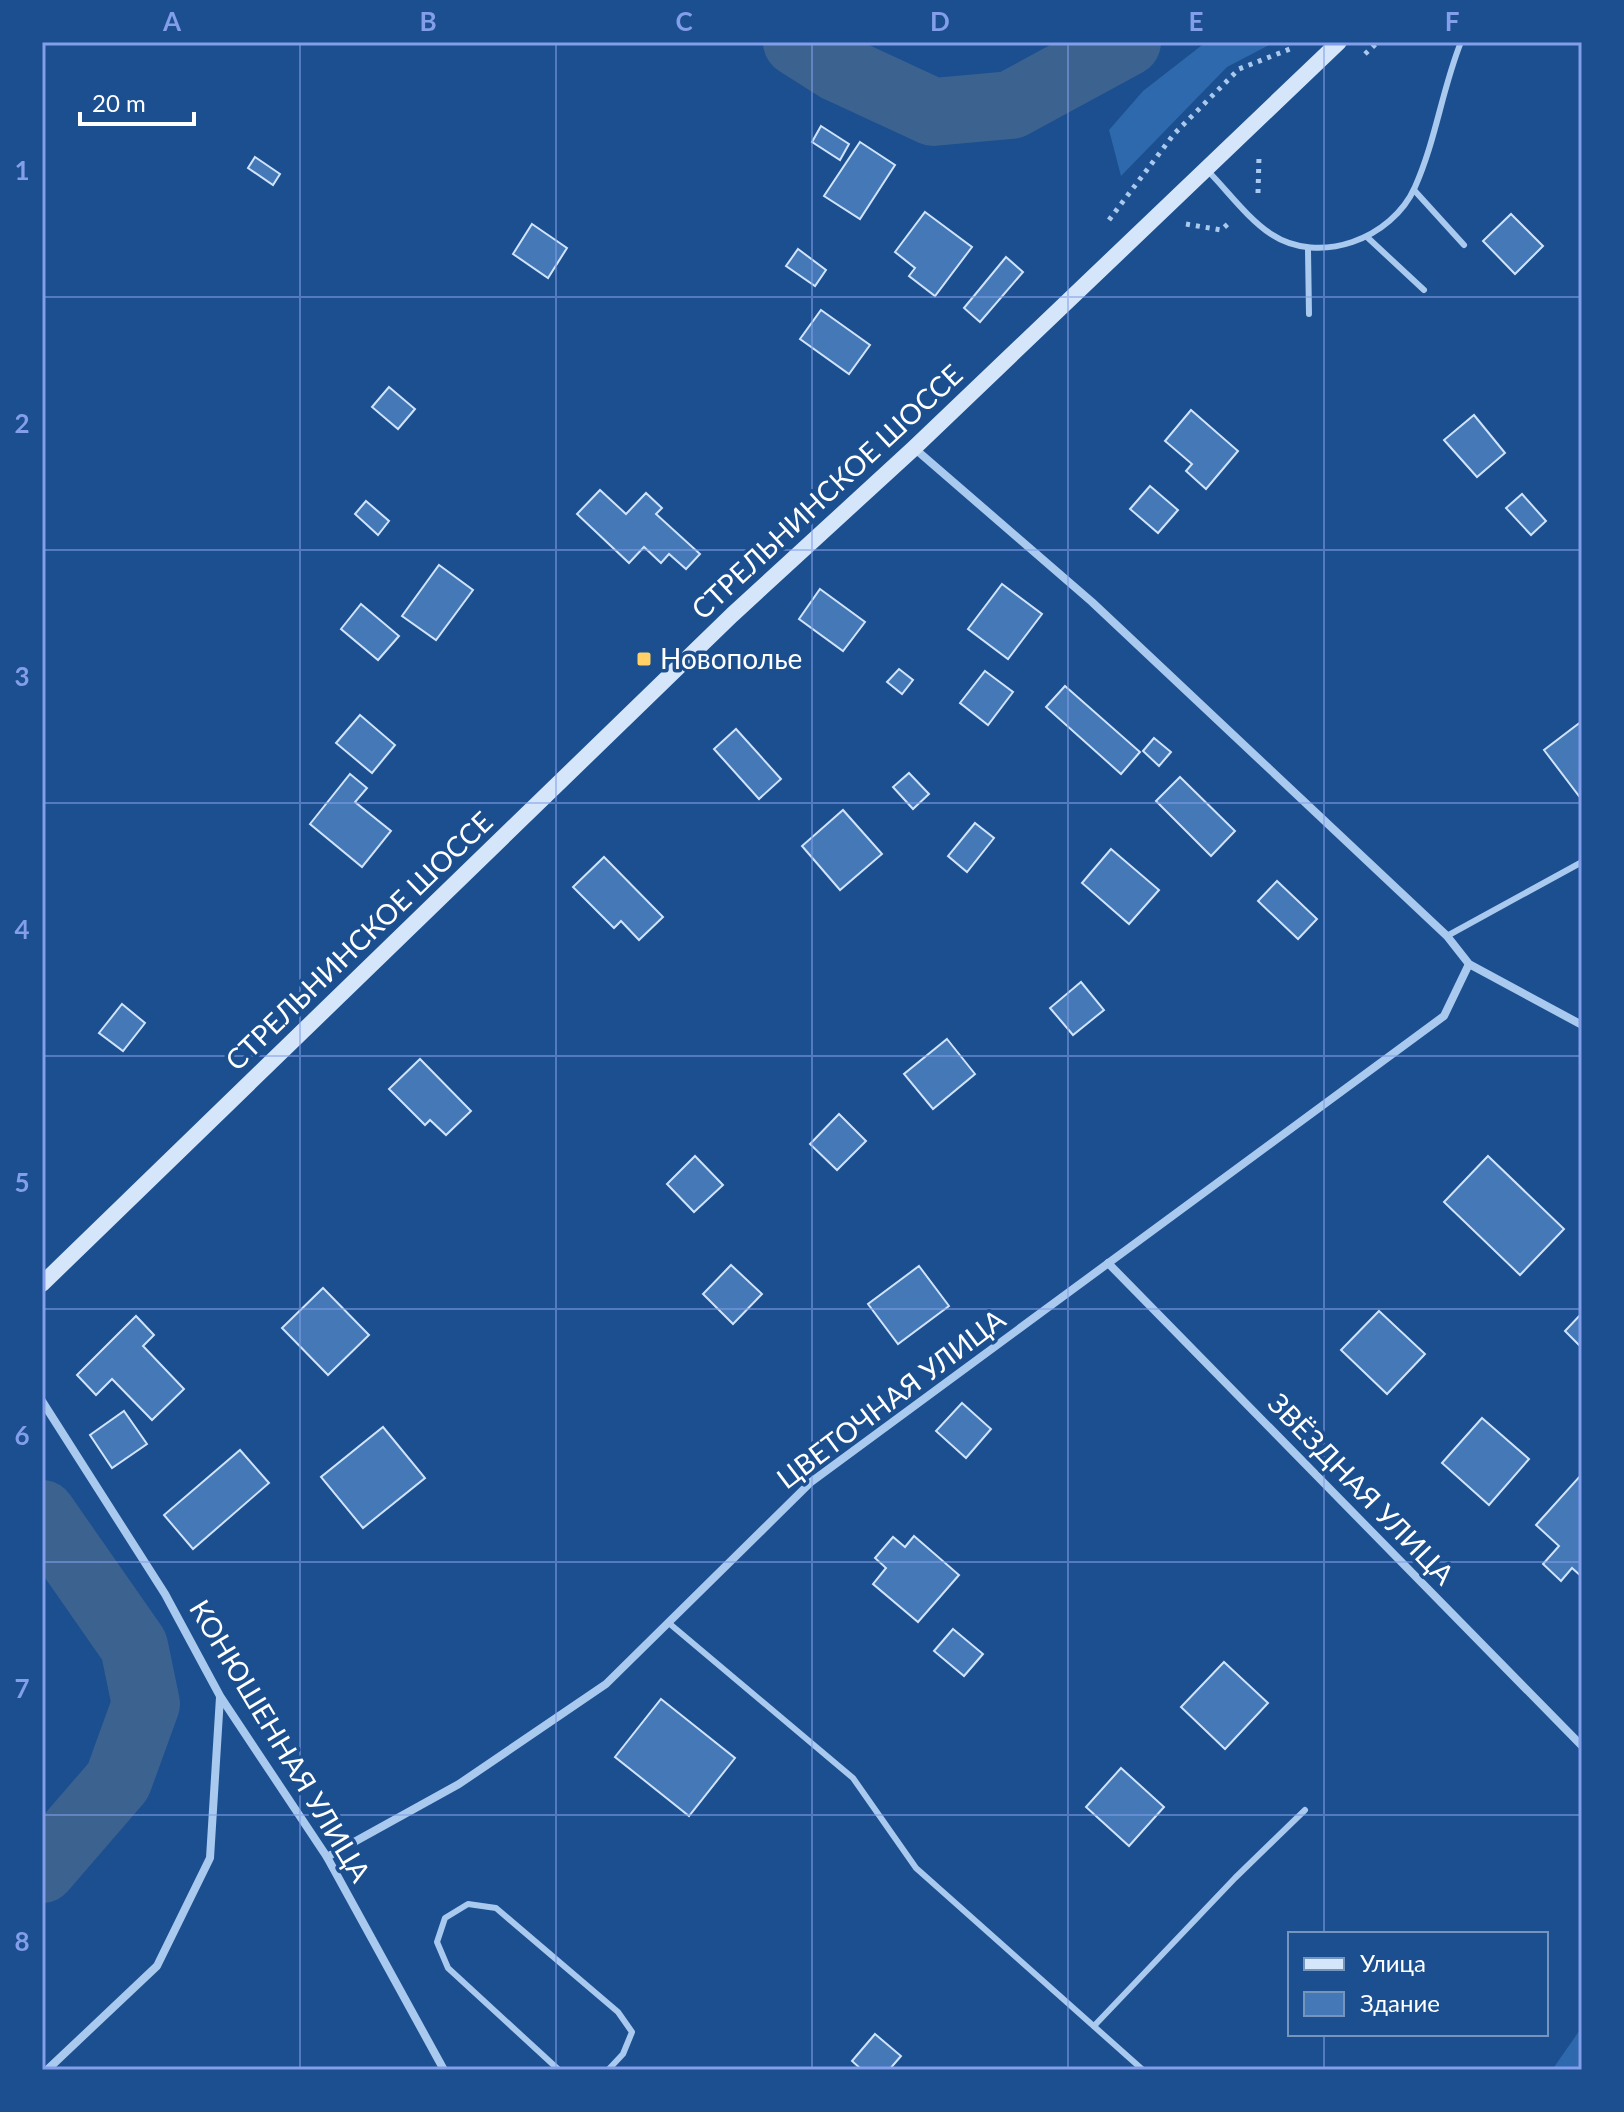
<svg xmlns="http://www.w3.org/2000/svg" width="1624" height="2112" font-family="Lato,sans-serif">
<rect width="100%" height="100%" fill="#1b4f8f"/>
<g fill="#2e69ad">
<path d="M1206 42H1275L1227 67 1121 176 1109 130 1143 91Z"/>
<path d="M1582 2027V2070H1552Z"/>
</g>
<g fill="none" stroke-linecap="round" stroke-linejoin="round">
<g stroke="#3c6290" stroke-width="68">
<path d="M797 42 838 68 933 112 1011 105 1127 42"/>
<path d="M42 1514 134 1646 146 1704 118 1781 42 1869"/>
</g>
</g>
<g fill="#4478b7" stroke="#cfe3fa" stroke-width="2">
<path d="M821 126 849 144 840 160 812 142Z"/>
<path d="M860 142 895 165 860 219 824 196Z"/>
<path d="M255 157 280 174 273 185 248 168Z"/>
<path d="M925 212 972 247 935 296 909 276 915 268 895 252Z"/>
<path d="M1511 214 1543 246 1515 274 1483 241Z"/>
<path d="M532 224 567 248 548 278 513 254Z"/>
<path d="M798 249 826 270 815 286 786 266Z"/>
<path d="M1006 257 1023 272 980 322 964 308Z"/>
<path d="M821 310 870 345 849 374 800 339Z"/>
<path d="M389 387 415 409 398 429 372 407Z"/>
<path d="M1191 410 1238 451 1206 489 1186 471 1192 464 1165 441Z"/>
<path d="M1474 415 1505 453 1477 477 1444 440Z"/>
<path d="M1150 486 1178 510 1158 533 1130 509Z"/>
<path d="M600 490 626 514 646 493 662 508 656 514 700 554 686 569 669 554 661 563 644 547 629 563 577 514Z"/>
<path d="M1522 494 1546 521 1531 535 1506 508Z"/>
<path d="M366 501 389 521 378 535 355 514Z"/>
<path d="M439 565 473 590 436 640 402 616Z"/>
<path d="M1002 584 1042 614 1008 659 968 629Z"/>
<path d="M820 589 865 622 843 651 799 619Z"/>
<path d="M361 604 399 636 378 660 341 629Z"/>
<path d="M899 669 913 680 902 694 887 682Z"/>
<path d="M985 671 1013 692 988 725 960 703Z"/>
<path d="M1065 686 1140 752 1121 774 1046 707Z"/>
<path d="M360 715 395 745 372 773 336 743Z"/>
<path d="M1582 721V800L1544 750Z"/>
<path d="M736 729 781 779 759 799 714 749Z"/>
<path d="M1154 738 1171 752 1159 766 1143 751Z"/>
<path d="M909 773 929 794 913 809 893 787Z"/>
<path d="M350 774 367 788 355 802 391 831 362 867 310 824Z"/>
<path d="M1180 777 1235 831 1211 856 1156 801Z"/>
<path d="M843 810 882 854 840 890 802 846Z"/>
<path d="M975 823 994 838 967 872 948 856Z"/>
<path d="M1111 849 1159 890 1129 924 1082 883Z"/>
<path d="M604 857 663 917 639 940 621 921 614 928 573 887Z"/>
<path d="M1277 881 1317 919 1298 939 1258 901Z"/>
<path d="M1081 982 1104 1010 1073 1035 1050 1008Z"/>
<path d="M122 1004 145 1023 123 1051 99 1033Z"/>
<path d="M947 1039 975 1074 933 1109 904 1074Z"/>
<path d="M420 1059 471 1111 446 1135 430 1120 425 1125 389 1089Z"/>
<path d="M839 1114 866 1141 837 1170 810 1144Z"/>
<path d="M695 1156 723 1185 694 1212 667 1184Z"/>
<path d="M1488 1156 1564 1229 1520 1275 1444 1202Z"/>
<path d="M731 1265 762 1294 733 1324 703 1294Z"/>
<path d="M919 1266 949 1306 898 1344 868 1304Z"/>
<path d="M323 1288 369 1335 328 1375 282 1328Z"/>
<path d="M1379 1311 1425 1354 1387 1394 1341 1350Z"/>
<path d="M1582 1313V1348L1565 1331Z"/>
<path d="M136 1316 154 1335 143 1346 184 1389 152 1420 112 1379 96 1395 77 1375Z"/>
<path d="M962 1403 991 1429 966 1458 936 1431Z"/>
<path d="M124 1411 147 1444 112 1468 90 1435Z"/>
<path d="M1482 1418 1529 1459 1489 1505 1442 1463Z"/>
<path d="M383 1427 425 1478 363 1528 321 1477Z"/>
<path d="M240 1450 269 1483 193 1549 164 1515Z"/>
<path d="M1581 1475 1582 1577 1572 1568 1561 1581 1543 1564 1559 1546 1536 1525Z"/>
<path d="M914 1536 959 1575 918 1622 873 1584 886 1568 875 1558 893 1537 905 1547Z"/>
<path d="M953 1629 983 1654 964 1676 934 1651Z"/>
<path d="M1224 1662 1268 1703 1225 1749 1181 1707Z"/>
<path d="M661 1699 735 1758 689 1816 615 1757Z"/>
<path d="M1121 1768 1164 1807 1129 1846 1086 1807Z"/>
<path d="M875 2034 901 2056 889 2070H862L852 2061Z"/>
</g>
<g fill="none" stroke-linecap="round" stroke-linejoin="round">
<g stroke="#a9c9ee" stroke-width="5" stroke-dasharray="4 6" stroke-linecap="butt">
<path d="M1365 54 1378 42"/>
<path d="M1258 193 1259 156"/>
<path d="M1109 220 1174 134 1239 69 1290 49"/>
<path d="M1186 224 1221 230 1229 223"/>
</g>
<g stroke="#a9c9ee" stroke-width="6">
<path d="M1207 170C1227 190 1247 218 1271 234 1319 266 1392 239 1415 187 1436 140 1442 89 1461 42"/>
<path d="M1414 190 1464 245"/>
<path d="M1367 237 1424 290"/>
<path d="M1308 250 1309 314"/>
<path d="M1447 936 1582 862"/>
<path d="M670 1624 853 1778 916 1868 1143 2070"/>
<path d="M1094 2026 1235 1878 1305 1810"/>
<path d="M559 2070 448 1968 437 1942 445 1918 468 1904 496 1908 618 2012 632 2032 623 2054 608 2070"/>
</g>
<g stroke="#a9c9ee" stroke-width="8">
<path d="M914 448 1092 602 1447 936 1469 964 1582 1025"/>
<path d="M1108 1263 1582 1746"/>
<path d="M42 1401 165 1594 220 1696 327 1857 444 2070"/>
<path d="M327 1857 459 1784 606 1684 811 1482 1444 1016 1469 964"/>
<path d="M47 2070 157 1966 210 1858 220 1697"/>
</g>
<path stroke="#d6e6fa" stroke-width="16" d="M42 1284 732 615 914 448 1339 42"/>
</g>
<path fill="none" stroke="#839eea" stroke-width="2" stroke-opacity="0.55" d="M300 42V2070M556 42V2070M812 42V2070M1068 42V2070M1324 42V1934M42 297H1582M42 550H1582M42 803H1582M42 1056H1582M42 1309H1582M42 1562H1582M42 1815H1582M1324 2034V2070"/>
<rect fill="#ffd166" stroke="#1b4f8f" stroke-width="3" x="636" y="651" width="16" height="16" rx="4"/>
<g text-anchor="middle" stroke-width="7" stroke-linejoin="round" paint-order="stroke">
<g font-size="28" fill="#fff" stroke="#1b4f8f">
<text transform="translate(827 492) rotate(-43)" y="10">СТРЕЛЬНИНСКОЕ ШОССЕ</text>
<text transform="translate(359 941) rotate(-44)" y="10">СТРЕЛЬНИНСКОЕ ШОССЕ</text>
<text transform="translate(891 1399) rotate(-37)" y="10">ЦВЕТОЧНАЯ УЛИЦА</text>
<text transform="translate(1361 1489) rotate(46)" y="10">ЗВЁЗДНАЯ УЛИЦА</text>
<text transform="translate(280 1741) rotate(59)" y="10">КОНЮШЕННАЯ УЛИЦА</text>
</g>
<g font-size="28" fill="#fff" stroke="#1b4f8f" text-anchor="start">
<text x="660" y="669">Новополье</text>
</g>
</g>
<rect width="1624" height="2112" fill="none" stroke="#1b4f8f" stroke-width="88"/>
<rect x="1288" y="1932" width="260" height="104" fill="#1b4f8f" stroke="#7695bc" stroke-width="2"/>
<rect x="1304" y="1958" width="40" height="12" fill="#d6e6fa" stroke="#7695bc" stroke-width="2"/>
<text x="1360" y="1972" font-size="24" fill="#ffffff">Улица</text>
<rect x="1304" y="1992" width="40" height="24" fill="#4478b7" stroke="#7695bc" stroke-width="2"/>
<text x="1360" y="2012" font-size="24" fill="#ffffff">Здание</text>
<path d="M80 112v12h114v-12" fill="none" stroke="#ffffff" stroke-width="4"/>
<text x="92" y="112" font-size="24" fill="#ffffff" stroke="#1b4f8f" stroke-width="6" paint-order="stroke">20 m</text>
<rect x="44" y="44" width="1536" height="2024" fill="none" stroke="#839eea" stroke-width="3"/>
<g font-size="26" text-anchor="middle" font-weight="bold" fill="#839eea">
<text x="172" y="31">A</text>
<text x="428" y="31">B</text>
<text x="684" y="31">C</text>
<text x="940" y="31">D</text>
<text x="1196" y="31">E</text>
<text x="1452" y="31">F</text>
<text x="22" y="180">1</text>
<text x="22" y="433">2</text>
<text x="22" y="686">3</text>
<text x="22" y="939">4</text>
<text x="22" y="1192">5</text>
<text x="22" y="1445">6</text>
<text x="22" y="1698">7</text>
<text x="22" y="1951">8</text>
</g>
</svg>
